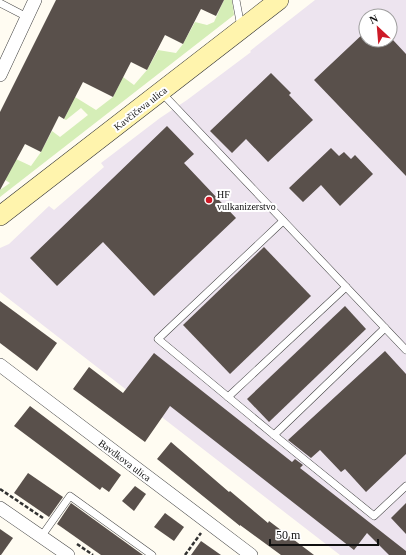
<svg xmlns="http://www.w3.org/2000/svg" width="406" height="555" font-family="Georgia,serif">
<rect width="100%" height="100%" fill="#fffcf2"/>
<path fill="#ede4ef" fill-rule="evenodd" d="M315 0H406V555H340L0 292V248L9 244 49 206 54 210 104 167 101 163 160 118 187 100 251 52 250 51ZM366 16H390V40H366Z"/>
<path fill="#d5eeb7" d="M224 0H232L234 15 0 197V190L10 183 5 180 16 159 31 166 41 152 52 131 60 137 88 115 81 108 66 120 64 119 75 97 96 110 113 97 123 77 134 85 147 70 158 50 176 53 183 44 195 22 207 25 214 22Z"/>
<g fill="#59504b">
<path d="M56 0H224L216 16 201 9 183 44 165 35 147 70 131 62 113 97 83 82 64 119 59 116 41 152 25 144 0 190V112Z"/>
<path d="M366 31V40H393L406 54V176L314 80Z"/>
<path d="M271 73 291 93 289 95 313 120 268 162 246 139 232 153 210 131Z"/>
<path d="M167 126 194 154 184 163 236 218 154 296 103 242 57 286 30 258Z"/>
<path d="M331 148 339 156 344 152 351 159 355 155 373 174 340 206 321 185 303 202 289 188Z"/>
<path d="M264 247 311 296 230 374 183 325Z"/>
<path d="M0 301 57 343 37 371 0 343Z"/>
<path d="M345 306 366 329 269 422 247 399Z"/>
<path d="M385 351 406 374V454L366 492 345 469 341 472 320 450 311 458 288 440Z"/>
<path d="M154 353 292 462 295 459 303 465 300 468 406 551V555H389L367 533 354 550 170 406 145 442 73 389 89 367 123 393Z"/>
<path d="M30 406 121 475 109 492 102 487 100 490 14 426Z"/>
<path d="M171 442 229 492 230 491 268 523 269 521 314 555H281L240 525V526L157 459Z"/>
<path d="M28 473 63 497 49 517 14 493Z"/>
<path d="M135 486 146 494 134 511 122 501Z"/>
<path d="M71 503 143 555H101L57 524Z"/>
<path d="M406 503V534L391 518Z"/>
<path d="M165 513 184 527 174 541 154 527Z"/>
<path d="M0 529 13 538 1 555H0Z"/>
<path d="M201 541 221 555H191Z"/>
</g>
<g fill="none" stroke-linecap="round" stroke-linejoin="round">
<g stroke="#434343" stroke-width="8">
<g id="lane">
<path d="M236 0 241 27"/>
<path d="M0 3 27 17"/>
<path d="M161 92 406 350"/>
<path d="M385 328 274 435 374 516 406 486"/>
<path d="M228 397 346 287"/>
<path d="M274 435 158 339 283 221"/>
<path d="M41 537 70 496 152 555"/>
</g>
</g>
<g stroke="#434343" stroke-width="14">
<g id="street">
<path d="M0 75 35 0"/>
<path d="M0 365 251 555"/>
<path d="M0 508 68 555"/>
</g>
</g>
<g stroke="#323232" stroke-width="20">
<path id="secondary" d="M0 216 279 0"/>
</g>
<g stroke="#323232" stroke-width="2.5" stroke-dasharray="4 2" stroke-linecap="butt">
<path d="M0 489 43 518"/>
<path d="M77 544 93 555"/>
<path d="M185 555 201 533"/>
</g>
<use href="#lane" stroke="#fff" stroke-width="7"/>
<use href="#street" stroke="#fff" stroke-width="13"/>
<use href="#secondary" stroke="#fff4ad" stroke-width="19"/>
</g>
<circle fill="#cd1a27" stroke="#fff" stroke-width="1.5" cx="209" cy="200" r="4"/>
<g text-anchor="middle" stroke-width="4" stroke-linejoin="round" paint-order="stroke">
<g font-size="10" fill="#101010" stroke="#fff">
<text transform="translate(140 108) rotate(-38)" y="4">Kavčičeva ulica</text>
<text transform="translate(125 460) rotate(37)" y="4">Bavdkova ulica</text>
</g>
<g font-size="10" fill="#101010" stroke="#fff" text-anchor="start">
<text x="217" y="198">HF<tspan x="217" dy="12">vulkanizerstvo</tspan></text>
</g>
</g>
<g transform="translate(378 28) rotate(334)"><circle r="19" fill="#ffffff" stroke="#9f9f9f"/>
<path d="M0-3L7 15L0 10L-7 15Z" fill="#cd1a27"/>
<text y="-6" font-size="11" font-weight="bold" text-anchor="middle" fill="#101010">N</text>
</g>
<path d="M270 539v6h108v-6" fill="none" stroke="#101010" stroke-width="2"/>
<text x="276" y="539" font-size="12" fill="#101010" stroke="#ffffff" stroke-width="3" paint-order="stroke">50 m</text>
</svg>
